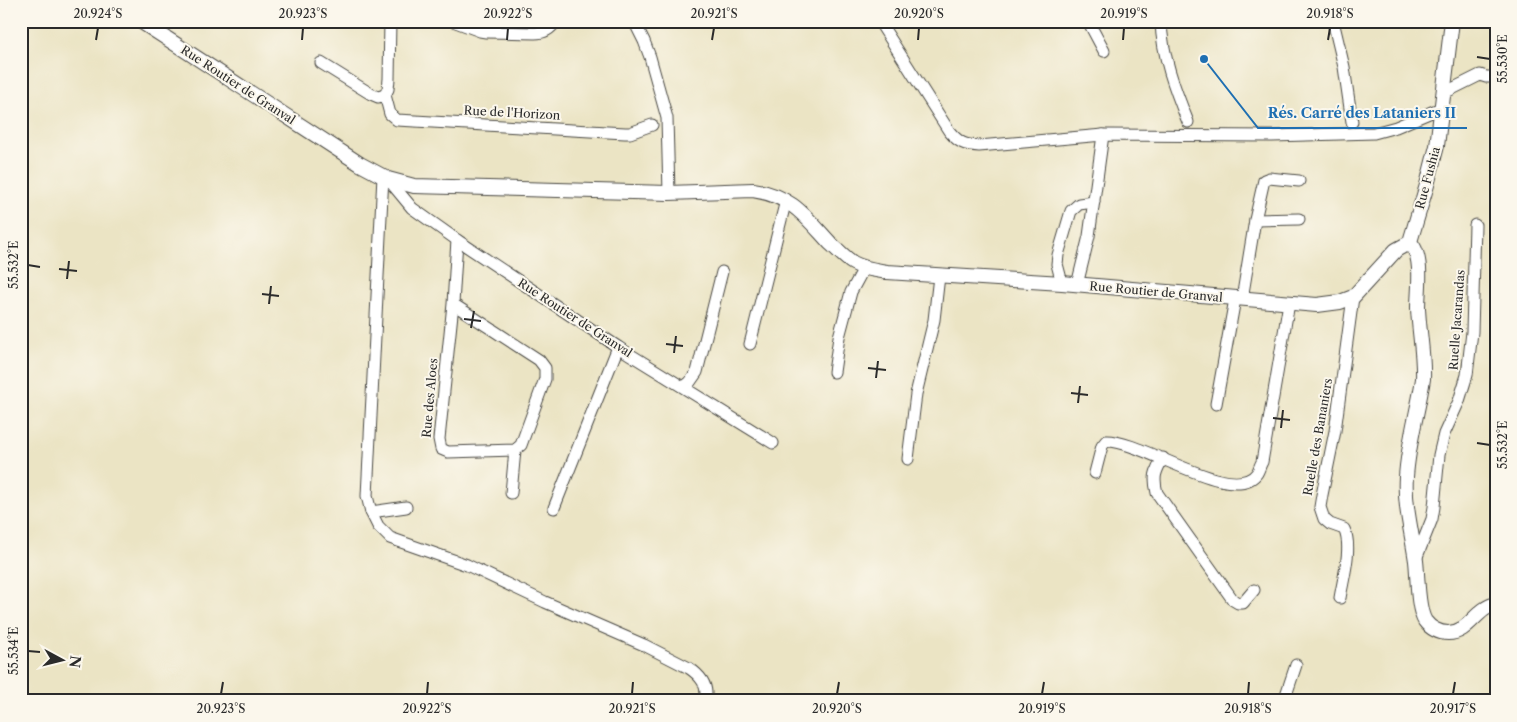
<svg xmlns="http://www.w3.org/2000/svg" width="1517" height="722" font-family="'Libre Caslon Text',serif">
<rect width="100%" height="100%" fill="#fbf7ec"/>
<filter id="ink" filterUnits="userSpaceOnUse"><feTurbulence type="fractalNoise" baseFrequency=".02" numOctaves="2"/><feDisplacementMap in="SourceGraphic" scale="10" xChannelSelector="R" yChannelSelector="G"/><feConvolveMatrix kernelMatrix="1 2 1 2 8 2 1 2 1" color-interpolation-filters="sRGB"/></filter>
<filter id="wash" filterUnits="userSpaceOnUse"><feTurbulence type="fractalNoise" baseFrequency=".0096" numOctaves="4" result="noise"/><feDisplacementMap in="SourceGraphic" scale="20" xChannelSelector="R" yChannelSelector="G"/><feGaussianBlur stdDeviation="1.12" result="paint"/><feColorMatrix in="noise" values="0 0 0 0 0 0 0 0 0 0 0 0 0 0 0 0 0 1.4 0 .05"/><feComposite in="paint" operator="in"/></filter>
<g filter="url(#wash)">
<rect width="100%" height="100%" fill="#ebe4c4"/>
</g>
<g filter="url(#ink)">
<g fill="none" stroke-linecap="round" stroke-linejoin="round">
<g stroke="#484742" stroke-width="13">
<g id="minor">
<path d="M390 21 389 79 388 89 385 95 390 114 397 120 625 133H630L652 125"/>
<path d="M453 21 480 31 486 32 535 33C544 33 551 29 556 21"/>
<path d="M634 21 644 41 650 57 667 118 669 193"/>
<path d="M879 21 949 131C959 143 964 145 979 146L1103 135 1272 136 1374 133 1396 127 1441 108"/>
<path d="M1088 21 1104 51"/>
<path d="M1161 21C1162 56 1175 90 1188 122"/>
<path d="M1333 21 1344 67 1352 122"/>
<path d="M321 63 371 94 378 97 385 95"/>
<path d="M1444 93 1480 75 1486 77H1496"/>
<path d="M383 176 367 496 371 512 378 526 390 538 467 565 545 602 644 645 689 668C701 676 709 686 705 701"/>
<path d="M388 179 412 208 457 240 618 347 773 443"/>
<path d="M1255 220 1299 219"/>
<path d="M1062 283 1057 264 1058 255 1071 211 1079 204 1094 202"/>
<path d="M1077 285 1089 236 1103 135"/>
<path d="M1242 299 1255 220 1264 180 1269 178 1299 181"/>
<path d="M453 304 539 360 545 368V379L521 445 515 450 448 452 441 449 439 439 453 304 457 240"/>
<path d="M750 344 786 200"/>
<path d="M834 372 839 337 851 292 864 268"/>
<path d="M684 387 690 382 697 372 722 272"/>
<path d="M1216 404 1235 299"/>
<path d="M1163 458C1155 472 1153 477 1157 493L1233 600 1238 603H1243L1254 590"/>
<path d="M908 459 916 394 934 320 939 276"/>
<path d="M1095 473 1102 446 1106 441C1140 439 1234 506 1257 473 1259 470 1260 465 1262 462L1289 303"/>
<path d="M511 493 515 450"/>
<path d="M554 508 618 347"/>
<path d="M371 512 406 507"/>
<path d="M1416 559 1432 519 1434 507 1439 455 1444 434 1459 401 1467 375 1472 332 1475 225"/>
<path d="M1340 598C1343 579 1353 546 1344 529L1330 524 1324 519 1320 507 1322 495 1335 431 1353 297"/>
<path d="M1284 701 1296 665"/>
</g>
</g>
<g stroke="#484742" stroke-width="16">
<g id="tertiary">
<path d="M140 21 360 164 388 179 414 186 669 193 753 190C792 196 805 216 830 243 838 250 845 258 853 263 864 269 875 270 887 272L1062 283 1317 305 1340 302 1353 297 1396 250 1405 245 1413 246C1423 262 1418 290 1418 308 1419 332 1424 355 1423 379 1418 411 1408 444 1406 477 1404 505 1412 533 1416 561 1418 577 1417 608 1425 621 1430 628 1439 633 1448 633 1469 633 1476 608 1496 604"/>
<path d="M1409 245 1427 185 1437 146 1452 21"/>
</g>
</g>
<use href="#minor" stroke="#fff" stroke-width="11"/>
<use href="#tertiary" stroke="#fff" stroke-width="14"/>
</g>
</g>
<path fill="none" stroke="#2b2b2b" stroke-width="2" d="M96 40 98 28M302 40 303 28M507 40 508 28M712 40 714 28M918 40 919 28M1123 40 1124 28M1328 40 1330 28M1477 57 1490 59M28 265 40 267M59 269 77 271M67 279 69 261M262 294 279 296M269 304 271 286M464 319 481 321M471 328 474 311M666 344 683 346M674 353 676 336M868 368 886 370M876 378 878 361M1071 393 1088 395M1078 403 1080 386M1273 418 1290 420M1281 428 1283 410M1477 443 1490 445M28 651 40 652M221 694 223 682M427 694 428 682M632 694 633 682M837 694 839 682M1042 694 1044 682M1248 694 1249 682M1453 694 1455 682"/>
<g text-anchor="middle" stroke-width="4" stroke-linejoin="round" paint-order="stroke">
<g font-size="12" fill="#2b2b2b" stroke="#fbf7ec">
<text transform="translate(238 85) rotate(33)" y="4">Rue Routier de Granval</text>
<text transform="translate(512 113) rotate(3)" y="4">Rue de l'Horizon</text>
<text transform="translate(1428 178) rotate(-75)" y="4">Rue Fushia</text>
<text transform="translate(1156 292) rotate(5)" y="4">Rue Routier de Granval</text>
<text transform="translate(575 318) rotate(33)" y="4">Rue Routier de Granval</text>
<text transform="translate(1457 320) rotate(-86)" y="4">Ruelle Jacarandas</text>
<text transform="translate(430 398) rotate(-85)" y="4">Rue des Aloes</text>
<text transform="translate(1318 437) rotate(-80)" y="4">Ruelle des Bananiers</text>
</g>
</g>
<path fill="none" stroke="#1f6fb2" stroke-width="2" d="M1204 59L1258 128H1467"/>
<circle fill="#1f6fb2" stroke="#fbf7ec" stroke-width="2" cx="1204" cy="59" r="5"/>
<g font-size="14" text-anchor="middle" font-weight="bold" fill="#1f6fb2" stroke="#fbf7ec" stroke-width="4" stroke-linejoin="round" paint-order="stroke">
<text x="1362" y="118">Rés. Carré des Lataniers II</text>
</g>
<rect width="1517" height="722" fill="none" stroke="#fbf7ec" stroke-width="55"/>
<g transform="translate(62 660) rotate(97)" stroke="#fbf7ec" stroke-width="4" paint-order="stroke">
<path d="M0-4L9 19L0 12L-9 19Z" fill="#2b2b2b"/>
<text y="-8" font-size="14" font-weight="bold" text-anchor="middle" fill="#2b2b2b">N</text>
</g>
<rect x="28" y="28" width="1462" height="666" fill="none" stroke="#2b2b2b" stroke-width="2"/>
<g font-size="12" text-anchor="middle" fill="#2b2b2b">
<text x="98" y="18">20.924°S</text>
<text x="303" y="18">20.923°S</text>
<text x="508" y="18">20.922°S</text>
<text x="714" y="18">20.921°S</text>
<text x="919" y="18">20.920°S</text>
<text x="1124" y="18">20.919°S</text>
<text x="1330" y="18">20.918°S</text>
<text transform="translate(1503 59) rotate(-90)" y="4">55.530°E</text>
<text transform="translate(14 265) rotate(-90)" y="4">55.532°E</text>
<text transform="translate(1503 445) rotate(-90)" y="4">55.532°E</text>
<text transform="translate(14 651) rotate(-90)" y="4">55.534°E</text>
<text x="221" y="713">20.923°S</text>
<text x="427" y="713">20.922°S</text>
<text x="632" y="713">20.921°S</text>
<text x="837" y="713">20.920°S</text>
<text x="1042" y="713">20.919°S</text>
<text x="1248" y="713">20.918°S</text>
<text x="1453" y="713">20.917°S</text>
</g>
</svg>
